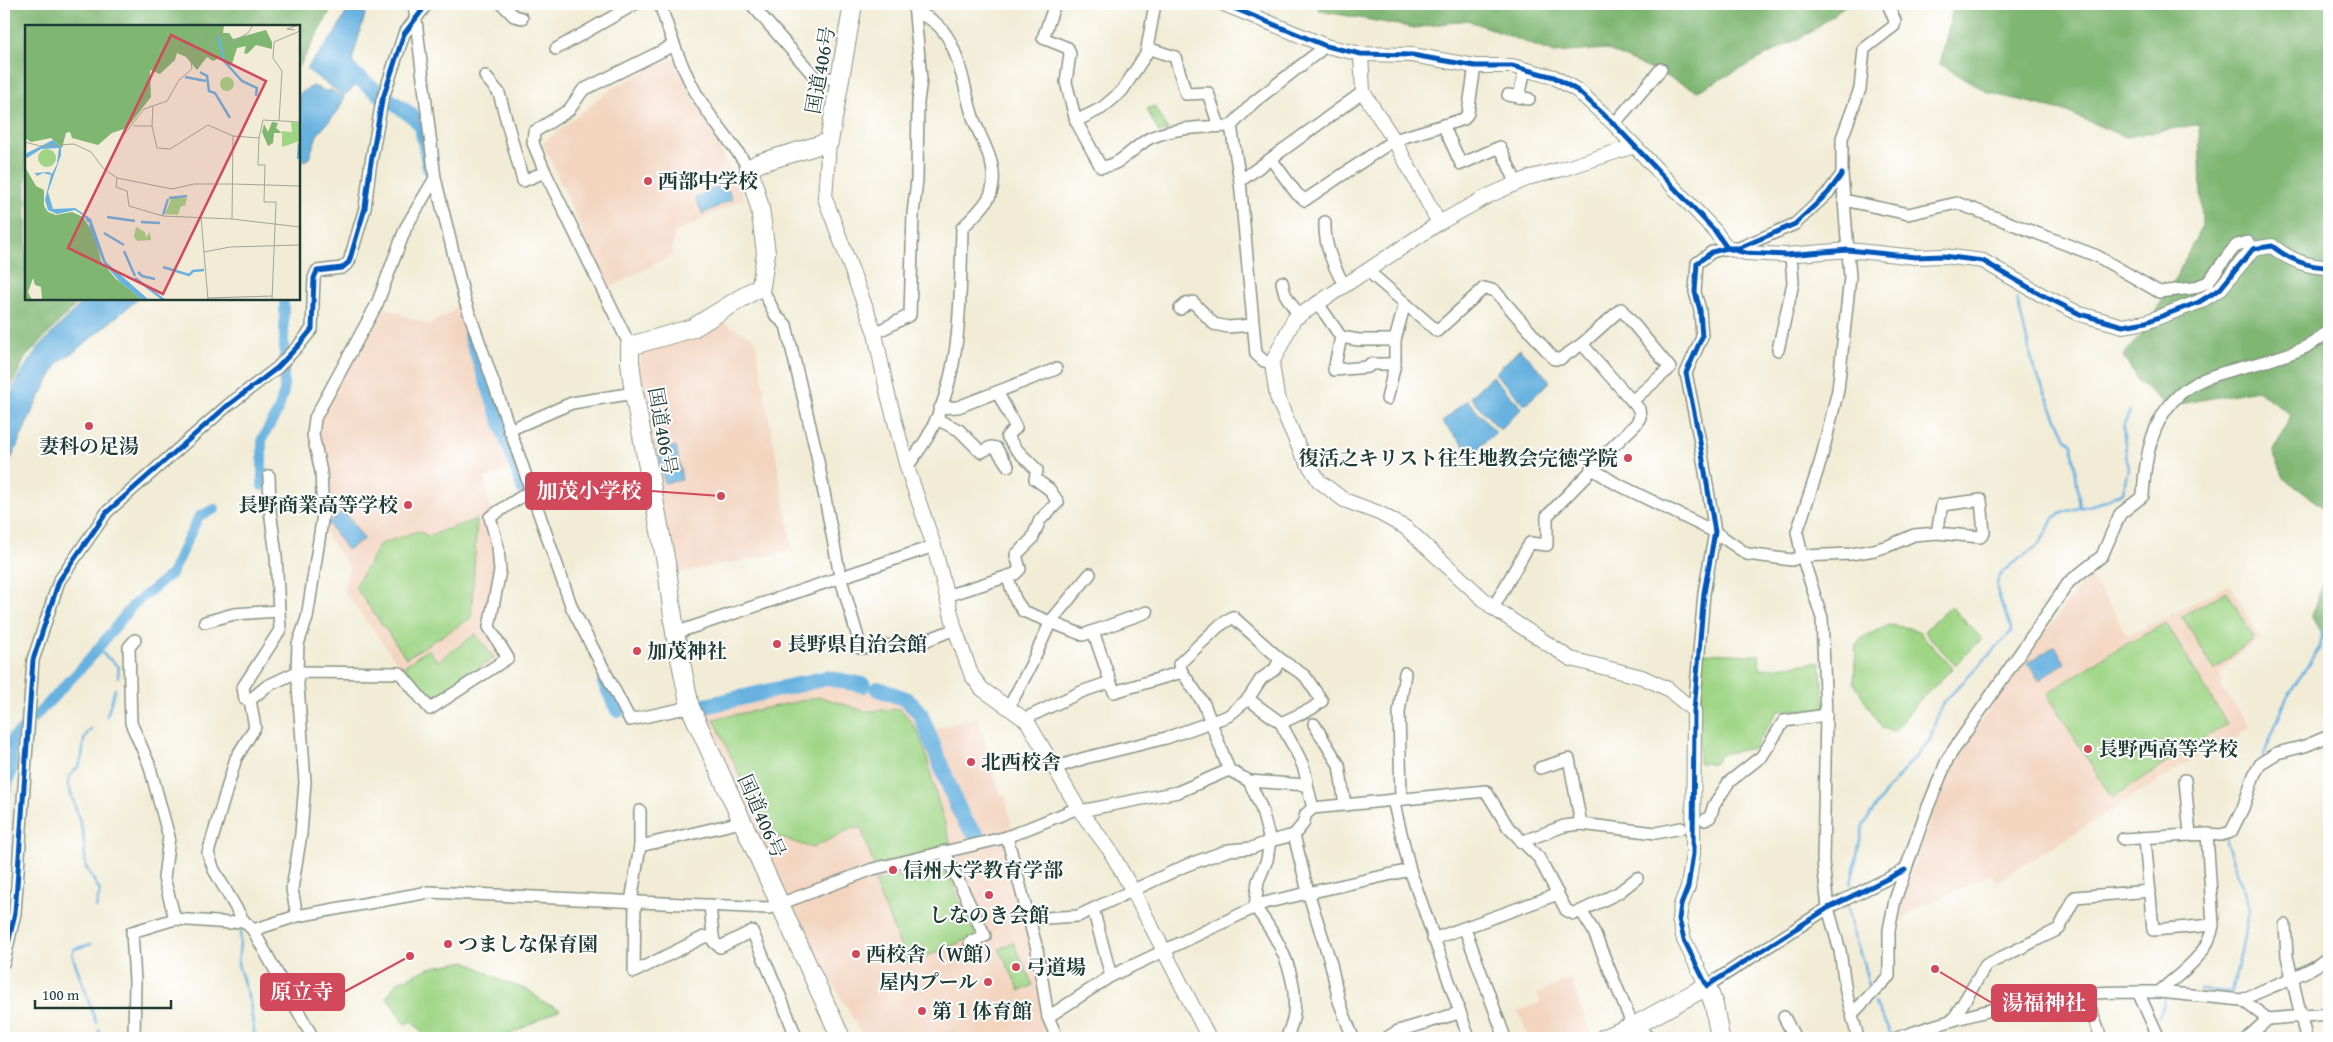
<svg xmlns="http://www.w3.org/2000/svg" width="2333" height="1042" font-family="'Gentium Book Plus','Noto Serif JP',serif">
<rect width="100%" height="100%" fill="#fff"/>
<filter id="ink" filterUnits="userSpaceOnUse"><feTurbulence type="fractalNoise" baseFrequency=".02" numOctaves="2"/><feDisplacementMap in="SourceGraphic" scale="10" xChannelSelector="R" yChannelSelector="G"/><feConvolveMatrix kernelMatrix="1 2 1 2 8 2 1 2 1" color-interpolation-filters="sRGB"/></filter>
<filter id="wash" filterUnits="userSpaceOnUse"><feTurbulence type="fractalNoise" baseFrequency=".0096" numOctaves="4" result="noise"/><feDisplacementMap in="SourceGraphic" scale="20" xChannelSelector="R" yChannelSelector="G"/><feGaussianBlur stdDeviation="1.12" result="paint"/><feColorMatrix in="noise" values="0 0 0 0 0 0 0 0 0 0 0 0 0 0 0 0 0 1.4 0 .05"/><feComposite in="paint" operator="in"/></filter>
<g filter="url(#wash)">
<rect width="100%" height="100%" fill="#f2ecd6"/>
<g fill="#f3d4bf">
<path d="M674 58 745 199 675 232 672 251 674 254 607 289 543 143 612 88Z"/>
<path d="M458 303 515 467 485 479 497 570 484 619 487 631 501 656 433 704H428L344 591 349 566 325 534 316 433 323 407 380 305 427 325 452 312Z"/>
<path d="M718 320 755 339 793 551 672 574 638 366 641 353 646 347 685 340Z"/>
<path d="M2089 572 2128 636 2230 584 2261 639 2239 654 2221 672V687L2250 726 2233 740 2194 759 1996 882 1992 874 1913 911 1895 927 1901 897 1952 765 1978 725Z"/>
<path d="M826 681 921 704 933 729 978 718 1000 795 1005 794 1013 833 1005 835 1053 1038H864L787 904 704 709Z"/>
<path d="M1571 979 1591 1035 1585 1038H1529L1518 1011 1540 1003 1537 993Z"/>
</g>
<g fill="#9fd585" stroke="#5f895c">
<path d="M1154 106 1168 130 1159 133 1147 109Z"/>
<path d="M477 519 471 618 406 658 355 587 380 544 418 531 428 536Z"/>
<path d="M2227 591 2254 638 2214 670 2182 616Z"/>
<path d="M1951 606 1982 639 1955 665 1924 631Z"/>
<path d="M2166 623 2227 724 2112 798 2047 694 2108 654Z"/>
<path d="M1889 625 1909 628 1920 633 1953 668 1915 705 1895 731 1882 728 1854 683 1856 645 1863 637Z"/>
<path d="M476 634 494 658 429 702 404 666 428 649 438 661Z"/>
<path d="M1702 653 1759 655 1760 669 1820 662 1825 709 1778 711 1754 748 1722 754 1714 763H1699Z"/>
<path d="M820 697 865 711 900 709C925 732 927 761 935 791 940 809 946 826 951 844L874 866 861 828H853L812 848 766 833 714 719Z"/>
<path d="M943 863 976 936 908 964 874 882Z"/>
<path d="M1013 942 1033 985 1020 991 999 949Z"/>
<path d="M466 961 500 980 530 991 543 1002 560 1009 503 1038H427L412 1021 405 1024 387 997 396 983 429 968Z"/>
</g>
<g fill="#7fb672" stroke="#4f7a53">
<path d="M4 4H334L299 67V26H26V299H81L25 358 4 402Z"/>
<path d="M1316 4H1847L1811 32 1698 91 1606 49 1554 53 1467 20 1415 28 1320 11Z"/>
<path d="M1954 4H2329V512L2284 478 2273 452 2291 415 2257 390 2168 406 2139 382 2123 356 2143 332 2173 283 2202 226 2199 124 2125 137 2062 110 1989 93 1940 64Z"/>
<path d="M2329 569V649L2311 615Z"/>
</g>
<g fill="#68b2e0" stroke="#44788a">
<path d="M351 4H368L352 60 358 75 356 85 344 96 306 69 334 35Z"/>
<path d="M313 86 328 92 329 89 344 98 338 111 317 135 309 158 299 164V94Z"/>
<path d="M725 183 732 199 703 214 695 198Z"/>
<path d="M85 299H138L75 351 58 363 35 405 4 475V410L19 376 38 348Z"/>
<path d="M1520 349 1550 381 1525 405 1495 373Z"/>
<path d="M1492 376 1522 408 1500 430 1470 397Z"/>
<path d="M1467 400 1496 432 1472 454 1442 422Z"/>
<path d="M676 446 682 480 664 483 658 450Z"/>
<path d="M344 511 364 539 347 550 328 523Z"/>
<path d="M2055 646 2065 663 2039 680 2027 663Z"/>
</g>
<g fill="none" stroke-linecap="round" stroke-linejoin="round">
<g stroke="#68b2e0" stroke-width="2.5">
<path d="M2017 299 2034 369 2066 438 2072 444 2080 507"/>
<path d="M97 649 119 667 118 677"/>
<path d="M107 716 115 689"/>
<path d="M91 729C80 738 85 752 80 764 75 773 69 771 68 784L83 832 86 867 100 891 96 908"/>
<path d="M2263 757 2287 697 2320 647 2329 596"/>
<path d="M1851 884 1863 826 1887 790 1930 740 1938 713 1943 703 2011 632C2010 616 1999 604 1997 588 1995 568 2027 557 2038 545 2045 537 2049 527 2053 518 2068 508 2085 508 2102 502 2109 500 2116 495 2123 492L2128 469 2123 427 2130 411"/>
<path d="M1848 908C1850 936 1867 962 1869 991"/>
<path d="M241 931 238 964 250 1003 255 1038"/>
<path d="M91 944 74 949 72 954 96 1022"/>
<path d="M2199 990 2232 992 2250 909 2226 842 2227 837"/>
<path d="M1874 1002 1892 1036"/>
<path d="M2159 1017 2166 997"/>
<path d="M99 1029 101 1038"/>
</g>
<g stroke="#68b2e0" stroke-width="10">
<path d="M262 486V439L278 411 284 391V299"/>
<path d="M34 718 88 661 133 605 171 574 199 516 215 509"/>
<path d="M4 798 12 771V738L22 729"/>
</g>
<g stroke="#68b2e0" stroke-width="16">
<path d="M340 64 380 94"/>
<path d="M388 99 414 117 422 126 430 168"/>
<path d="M471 335 525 489"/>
<path d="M605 682 618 710"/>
<path d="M878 689 906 699 920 713 956 803 965 822 978 836"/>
<path d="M705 706 827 678 863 685"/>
</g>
</g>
</g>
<g filter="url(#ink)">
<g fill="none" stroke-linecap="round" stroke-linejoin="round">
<g stroke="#889485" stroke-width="14">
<g id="minor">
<path d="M414 4 435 178 465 301 572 608 630 720 690 707"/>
<path d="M502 4 514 16 522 18"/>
<path d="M660 4C671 38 683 73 702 103 716 126 735 146 749 169"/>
<path d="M1055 4 1043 38 1068 48 1070 54 1066 82 1076 121"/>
<path d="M1155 4 1146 54 1122 91 1102 108 1076 121 1101 167C1121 166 1133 147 1150 138 1176 127 1204 127 1231 126L1254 102 1326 46"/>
<path d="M752 5 815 77 841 79"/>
<path d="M1147 48 1175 57 1186 94 1208 93 1219 126"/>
<path d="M556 49 635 4"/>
<path d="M485 76 499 93 523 181 545 172"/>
<path d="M1508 95 1529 99"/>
<path d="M1519 97 1525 69"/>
<path d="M1614 124 1661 69"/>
<path d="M1443 125 1461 164 1500 147 1517 184"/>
<path d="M1231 126 1240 181 1256 354 1264 361 1272 363"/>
<path d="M1271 159 1297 194 1305 200 1394 140 1464 119 1468 113 1475 66"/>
<path d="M1240 181 1363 92"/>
<path d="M1844 200 1908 214 1957 203 2097 256 2159 292 2193 288 2208 282 2232 250 2237 245 2248 242 2253 249"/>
<path d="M1325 222C1324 245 1333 265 1344 285"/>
<path d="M1368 271 1437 331 1484 288 1495 291 1554 359H1560L1582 344 1639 409 1640 417 1636 424 1591 468V471L1547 516V545L1530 543 1493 608"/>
<path d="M1282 282 1285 294 1299 316"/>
<path d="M761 286 776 316 786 325 816 451 840 576 861 648 920 643 955 629"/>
<path d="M1317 302 1341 337 1359 340H1395L1405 303"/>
<path d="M1180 309 1186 304 1193 302 1214 324 1228 327 1253 325"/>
<path d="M875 333 910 315 913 214 917 180 918 102 921 79 914 4"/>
<path d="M1341 337 1334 370 1368 367 1370 364H1395"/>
<path d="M1582 344 1621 309 1670 368 1632 401"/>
<path d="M630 346 545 172 533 143 534 132 569 110 583 90 674 45"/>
<path d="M1778 350 1793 283 1791 254"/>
<path d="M1387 399 1395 364V340"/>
<path d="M940 408 958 407 1056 369"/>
<path d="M936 419 959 430 981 452 991 447 996 448 1008 466"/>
<path d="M509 430 572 403 634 393"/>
<path d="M907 467C914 457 921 448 927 438 963 374 960 299 962 228 972 218 986 206 991 193 1000 165 981 142 973 117 961 82 959 22 915 13"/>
<path d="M1591 468 1615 483 1715 532 1747 554 1792 560 1802 556 1851 554 1874 550 1888 546 1914 535 1937 533 1980 537 1984 533 1981 500 1942 505 1937 533"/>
<path d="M1008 578 1015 599 1023 611 1083 635 1147 612"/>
<path d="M946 596 1015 574 1020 569 1016 555 1032 539 1040 520 1058 502 1049 489 1035 479 1037 470 1016 449 1007 436 1016 428 998 393"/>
<path d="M205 622 234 614 279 611"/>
<path d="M1093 631 1114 692 1182 672"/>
<path d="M675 633 934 546"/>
<path d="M135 640 129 647 131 723 149 764 169 837 164 878 175 919"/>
<path d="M250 700 245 699 243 687 280 630 276 555 270 510 269 476"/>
<path d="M1009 707 1031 665 1051 621 1090 574"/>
<path d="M1694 711 1704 593 1715 532 1700 442 1686 373 1702 337 1700 310 1695 292 1697 263 1712 252 1727 248H1739L1795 224 1828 193 1842 174"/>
<path d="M1024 719 1081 692 1110 682"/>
<path d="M1281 723C1290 743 1306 762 1307 785"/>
<path d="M1314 724 1339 765 1345 805"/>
<path d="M1054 768 1085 758 1166 738 1228 716 1248 699 1261 679 1275 669 1280 659"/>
<path d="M1540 768 1569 759 1581 824"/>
<path d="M1229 770 1204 704 1182 672 1179 664 1219 626 1233 617 1280 659 1305 676 1322 701 1311 709 1281 723 1248 699"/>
<path d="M2185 780 2190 835"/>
<path d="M1249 781 1307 785 1313 808"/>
<path d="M1401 799 1399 712 1405 673"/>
<path d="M1393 800 1410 870 1469 1038"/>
<path d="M1080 811 1178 792 1229 770 1249 781 1261 807 1270 841 1267 860 1258 881 1255 907C1277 936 1298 974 1294 1012 1294 1020 1289 1030 1287 1038"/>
<path d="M1705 820 1710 817 1714 805 1729 782 1762 756 1784 721 1826 715"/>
<path d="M1294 835 1308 892 1331 964 1339 1001 1353 1038"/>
<path d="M1007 837 1078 808"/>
<path d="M2145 838 2153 930 2213 925"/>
<path d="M2123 839 2207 834"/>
<path d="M1521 842 1564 826 1581 824 1656 833 1681 828"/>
<path d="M640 846 741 822"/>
<path d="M944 851 985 936 970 942 976 954"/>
<path d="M631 902 640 846V811"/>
<path d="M635 902 634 972 704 937 713 936 710 905"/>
<path d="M1093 909 1111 976"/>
<path d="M1581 911 1618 893 1637 878"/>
<path d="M297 916 292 889 301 834 305 782 297 672 298 644 307 618 323 514 321 472 313 435 315 418 377 304 406 227 435 178"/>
<path d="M1029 919 1078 916 1187 865 1229 850 1252 848 1270 841 1294 835 1303 824 1306 814 1313 808 1486 791 1508 827 1539 858 1566 910 1574 914 1581 911 1593 930 1633 1026"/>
<path d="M243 920 214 870 208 853 236 758 255 727 250 700 267 686 297 672 400 673 430 709 508 658 489 627 500 571 498 547 490 517 530 491"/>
<path d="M2285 925 2287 956 2306 1038"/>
<path d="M1465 929 1505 1038"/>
<path d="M253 930 297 916 429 892 769 908 873 869 1007 837 1037 949 1048 1017 1057 1038"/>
<path d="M713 936 714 942 720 947 752 931 780 996 795 1034 792 1038"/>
<path d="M1433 939 1558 894"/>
<path d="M4 962 15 913 33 660 59 581 107 512 227 406 277 368 299 345 312 329 314 278 317 271 342 268 349 262 365 208 370 168 382 101 404 34 427 4"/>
<path d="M1707 986 1828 908 1905 870"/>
<path d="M2138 992H2159L2242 1000 2268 1019 2329 1014"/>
<path d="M2159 992C2180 973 2209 955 2213 925L2207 834 2221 835 2231 832 2243 808 2254 775 2261 763 2277 753 2305 746 2329 736"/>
<path d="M2085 993 2101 1038"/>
<path d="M2242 1000C2260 990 2320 970 2329 955"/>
<path d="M1852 1014 1889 976V930L1895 900 1925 814 1948 758 2069 582 2102 556 2120 514 2143 496C2145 456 2152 412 2189 387 2211 372 2250 367 2276 358 2296 352 2316 345 2329 329"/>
<path d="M1048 1017 1111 976 1264 903 1410 870"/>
<path d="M1784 1017 1795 1038"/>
<path d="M1953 1020 1986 965 2059 929 2075 897 2150 891"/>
<path d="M1636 1025 1649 1038"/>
<path d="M134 1038 135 981 132 932 175 919 230 923 243 920 253 930 313 1038"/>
<path d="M1386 1038 1398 1031 1459 1013"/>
<path d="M1858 1038 1846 992 1840 951 1828 908 1823 862 1826 715 1822 618 1802 556 1797 532 1821 460 1838 390 1850 277 1842 174V138L1860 89 1864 49 1894 26 1895 21 1888 4"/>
<path d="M1897 1038C1957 1017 2020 1000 2084 994 2102 992 2120 992 2138 992L2159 1038"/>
<path d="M2247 1038 2268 1019"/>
</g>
</g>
<g stroke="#889485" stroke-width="16">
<g id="tertiary">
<path d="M1224 4 1326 46 1361 54 1412 55 1475 66H1512L1554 77 1578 91 1612 122 1715 231 1727 248 1746 253 1786 255 1848 250 1916 257 1943 256 1983 261 2040 294 2080 314 2123 326 2146 322 2199 302 2220 289 2253 249 2272 246C2290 260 2307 267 2329 267"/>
<path d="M1361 54 1363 92 1394 140 1439 223"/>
<path d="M829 142 825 198 875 333 887 391 907 467 934 546 955 629 966 660 972 676 982 689 1027 721 1078 808 1109 849 1133 891 1209 1038"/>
<path d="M1634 146 1563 169 1531 177 1488 196 1439 223 1294 319 1272 363 1277 397 1301 452 1319 481 1344 500 1379 513 1406 528 1493 608 1571 659 1642 677 1668 689 1694 711 1693 854 1688 887 1681 905 1679 919 1684 940 1707 986"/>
</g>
</g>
<g stroke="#889485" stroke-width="20">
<path id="primary" d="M1604 1038 1636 1025 1707 986 1714 1005 1720 1038"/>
</g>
<g stroke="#889485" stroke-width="20">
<path id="trunk" d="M841 1038 690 707 675 633 667 568 634 393 630 362V346L693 328 761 286 766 253 760 208 749 169 759 163 829 142 853 4"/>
</g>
<use href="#minor" stroke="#fff" stroke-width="11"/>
<use href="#tertiary" stroke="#fff" stroke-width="14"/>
<use href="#primary" stroke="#fff" stroke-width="18"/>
<use href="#trunk" stroke="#fff" stroke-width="18"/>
<g stroke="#fff" stroke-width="8">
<g id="cycleway">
<path d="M1224 4 1326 46 1361 54 1412 55 1475 66H1512L1554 77 1578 91 1612 122 1715 231 1727 248 1746 253 1786 255 1848 250 1916 257 1943 256 1983 261 2040 294 2080 314 2123 326 2146 322 2199 302 2220 289 2253 249 2272 246C2290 260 2307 267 2329 267"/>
<path d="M1842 174 1828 193 1795 224 1739 248H1727L1712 252 1697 263 1695 292 1700 310 1702 337 1686 373 1700 442 1715 532 1704 593 1694 711 1693 854 1688 887 1681 905 1679 919 1684 940 1707 986 1828 908 1905 870"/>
<path d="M4 962 15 913 33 660 59 581 107 512 227 406 277 368 299 345 312 329 314 278 317 271 342 268 349 262 365 208 370 168 382 101 404 34 427 4"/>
</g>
</g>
<use href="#cycleway" stroke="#0057b8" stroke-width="5"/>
</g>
</g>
<g fill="#d1495b" stroke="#fff" stroke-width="2">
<circle cx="648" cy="181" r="5"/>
<circle cx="89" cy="426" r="5"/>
<circle cx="1628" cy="458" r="5"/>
<circle cx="408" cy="505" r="5"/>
<circle cx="777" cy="644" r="5"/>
<circle cx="637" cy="651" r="5"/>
<circle cx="2088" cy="749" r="5"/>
<circle cx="971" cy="762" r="5"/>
<circle cx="893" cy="870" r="5"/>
<circle cx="989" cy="895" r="5"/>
<circle cx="448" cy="944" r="5"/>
<circle cx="856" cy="954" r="5"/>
<circle cx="1016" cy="967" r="5"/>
<circle cx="988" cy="982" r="5"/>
<circle cx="922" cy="1011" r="5"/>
</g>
<g text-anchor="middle" stroke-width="4" stroke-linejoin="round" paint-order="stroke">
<g font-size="20" fill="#1f3d34" stroke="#fff">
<text transform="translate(820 70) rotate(-80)" y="7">国道406号</text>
<text transform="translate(663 431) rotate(80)" y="7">国道406号</text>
<text transform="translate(762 816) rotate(66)" y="7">国道406号</text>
</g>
<g font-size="20" font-weight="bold" fill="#1f3d34" stroke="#fff" text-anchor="start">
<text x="658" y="188">西部中学校</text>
<text x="89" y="453" text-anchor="middle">妻科の足湯</text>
<text x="1618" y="465" text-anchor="end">復活之キリスト往生地教会完徳学院</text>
<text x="398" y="512" text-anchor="end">長野商業高等学校</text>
<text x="787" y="651">長野県自治会館</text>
<text x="647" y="658">加茂神社</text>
<text x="2098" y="756">長野西高等学校</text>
<text x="981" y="769">北西校舎</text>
<text x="903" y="877">信州大学教育学部</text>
<text x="989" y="922" text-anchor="middle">しなのき会館</text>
<text x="458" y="951">つましな保育園</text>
<text x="866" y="961">西校舎（W館）</text>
<text x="1026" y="974">弓道場</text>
<text x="978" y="989" text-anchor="end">屋内プール</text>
<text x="932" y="1018">第１体育館</text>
</g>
</g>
<g transform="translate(25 25)">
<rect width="275" height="275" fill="#f2ecd6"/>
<path d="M195 59a7 7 0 1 1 14 0a7 7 0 1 1-14 0ZM266 97 275 98V116L257 122V106L267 107ZM13 133a9 9 0 1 1 18 0a9 9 0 1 1-18 0ZM147 172 162 173 160 181H156L153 190 140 189ZM111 202 120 207 121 212 125 207 126 215 112 216 109 212Z" fill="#9fd585"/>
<path d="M0 0H199L198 8H204L208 14 241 5 247 17V24L231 20 222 29 219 28 221 21 212 23 207 39H201L194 33 188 36 182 32 172 45 161 32 152 28 150 35 135 49 125 45 126 72 102 103 87 108 73 120 47 113 45 107 41 108 37 123 26 113 6 117 0 113ZM247 97 253 98 251 103 257 108H249L248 118 243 121 237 107 239 99 243 107ZM0 142 11 161 19 165V181L23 187 31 190 47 187 58 192 70 211 76 236 91 254 118 275H17L16 262 10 260 8 253 3 267 7 275H1Z" fill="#7fb672"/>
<path d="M28 115 36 122V130L23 167 28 184 50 183 66 194 81 237 124 275H118L95 257 78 237 64 201 65 197 63 198 59 191 50 185 32 189 23 185 20 175 26 150 18 148 10 152 12 150 9 148 24 147 27 149 32 139 34 123 16 124 2 133 0 129Z" fill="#68b2e0"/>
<path fill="none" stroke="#68b2e0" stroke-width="2.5" d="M193 11 199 36 217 56 232 63 231 71M175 47 182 51 184 66 190 68 205 93M160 52 181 56M273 134 274 118M144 173 162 171M138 190 143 174M82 192 110 196M116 197 135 198M79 208 99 220M99 226 110 251M138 242 164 250 168 246 179 245M113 247 117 251 130 254M110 253 139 275"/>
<path fill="none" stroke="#9ea695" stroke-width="1" d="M270 5 262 4 273 0M170 6 175 8 185 24 192 7 205 18 223 8 228 0M128 80 127 101 132 123 145 124 183 100 208 111M254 96 257 46 248 33 249 17 275 6M108 101H127M234 113 233 140H240L239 177H251L247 275M0 117 15 121 49 119 66 127 78 143 92 153 91 162 102 166 104 181 138 191 207 194 275 202M93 117 119 84 142 76 154 55 167 44 165 28 172 18 170 6M92 153 147 164 169 159H208M208 159 275 161M176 192 183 275M207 194 208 111 234 113 238 95 275 97M179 227 205 222 275 220M183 273 247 271"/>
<path fill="#d1495b" fill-opacity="0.15" stroke="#d1495b" stroke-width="2.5" d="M146 10 241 56 138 269 43 223Z"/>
<rect width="275" height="275" fill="none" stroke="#1f3d34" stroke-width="2.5"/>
</g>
<path fill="none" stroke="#d1495b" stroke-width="2" d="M721 496L651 491M410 956L344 992M1935 969L1992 1003"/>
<g fill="#d1495b" stroke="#fff" stroke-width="2">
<circle cx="721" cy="496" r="5"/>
<circle cx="410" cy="956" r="5"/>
<circle cx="1935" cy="969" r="5"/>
</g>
<g fill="#d1495b" stroke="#d1495b" stroke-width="2">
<rect x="526" y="473" width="125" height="36" rx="5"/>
<rect x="261" y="974" width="83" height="36" rx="5"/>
<rect x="1992" y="985" width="104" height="36" rx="5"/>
</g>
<g font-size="21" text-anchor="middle" font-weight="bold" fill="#fff">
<text x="589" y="498">加茂小学校</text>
<text x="302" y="999">原立寺</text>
<text x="2044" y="1010">湯福神社</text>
</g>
<rect width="2333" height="1042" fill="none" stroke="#fff" stroke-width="20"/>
<path d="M35 1000v8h136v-8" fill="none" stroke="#1f3d34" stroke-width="2.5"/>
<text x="42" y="1000" font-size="15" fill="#1f3d34" stroke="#ffffff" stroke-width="4" paint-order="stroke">100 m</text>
</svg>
